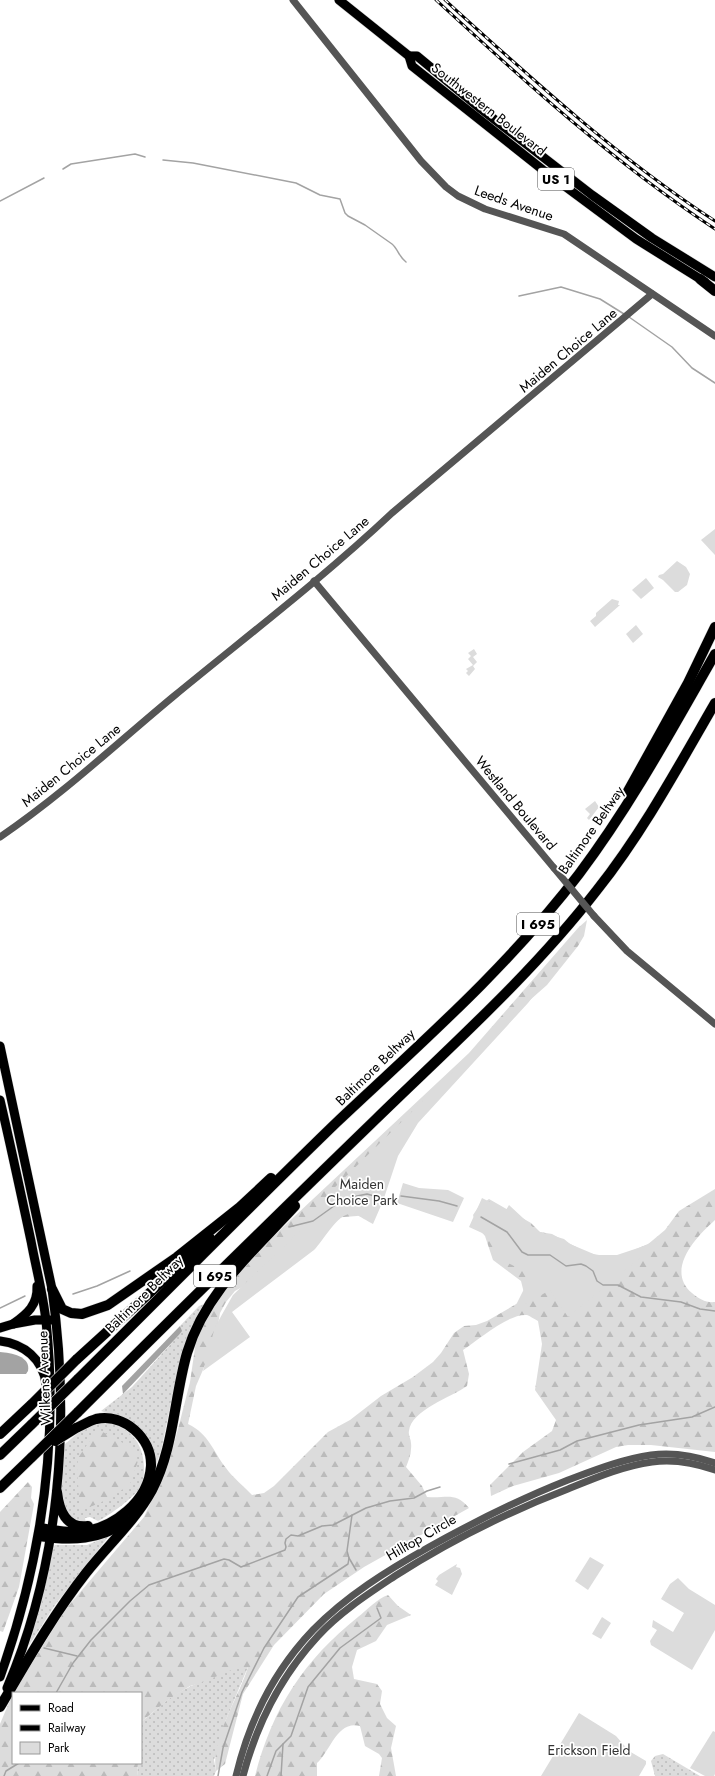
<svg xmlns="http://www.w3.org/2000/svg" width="715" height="1776" font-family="Jost,sans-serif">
<defs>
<pattern id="grass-dots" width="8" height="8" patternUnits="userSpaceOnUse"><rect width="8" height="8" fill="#dcdcdc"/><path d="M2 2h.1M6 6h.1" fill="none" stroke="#bbb" stroke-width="1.8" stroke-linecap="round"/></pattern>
<pattern id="forest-firs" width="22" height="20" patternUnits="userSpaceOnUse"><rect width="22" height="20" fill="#dcdcdc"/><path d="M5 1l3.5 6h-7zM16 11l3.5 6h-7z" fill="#bbb"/></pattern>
</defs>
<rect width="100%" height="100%" fill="#fff"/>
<g fill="url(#grass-dots)">
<path d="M204 1304 190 1330 178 1368 161 1451 148 1487C163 1439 144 1424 101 1411L132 1387 178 1336 181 1331 180 1326 199 1306Z"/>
<path d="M107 1422C130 1428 144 1443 144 1468 144 1474 144 1480 141 1486 136 1496 109 1516 98 1521L90 1517 85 1518 86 1524C82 1524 77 1523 74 1522 54 1510 64 1464 65 1444L85 1427Z"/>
<path d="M109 1536 55 1605 28 1647 40 1608 52 1548 55 1545H87Z"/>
<path d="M236 1667H248L225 1722 214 1760 216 1771 214 1776H137L138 1763H141V1722C151 1715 160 1705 170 1698 190 1684 214 1677 236 1667Z"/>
<path d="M663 1754 700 1776H655L651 1761 655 1756Z"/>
</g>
<g fill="url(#forest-firs)">
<path d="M587 920 584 936 578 946 547 985 496 1030 410 1126 369 1211 357 1216 331 1218 246 1285 235 1291 226 1302 220 1313 215 1342 196 1386 188 1424C210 1435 212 1450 226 1468 233 1478 244 1486 252 1495L264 1493 274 1486 328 1432 350 1420 381 1396 413 1377 433 1362 441 1353 454 1333 464 1326 476 1325 487 1321 518 1303 524 1293 521 1281 493 1260 485 1236 477 1227 473 1215 479 1206 489 1199 531 1223 540 1232 552 1234 587 1253 611 1257 647 1245 665 1230 679 1211 715 1189V1220C696 1237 665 1270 692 1293 699 1299 706 1303 715 1302V1452L651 1445H628L616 1447 559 1473 513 1486 491 1496 490 1485 523 1452 552 1431 556 1420 535 1390 542 1344 538 1321C534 1319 530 1316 527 1315 509 1313 478 1340 463 1350L469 1374 467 1386C452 1397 411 1410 409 1431 408 1435 411 1439 411 1443 412 1452 409 1460 406 1467L422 1486 427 1497C446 1499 455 1491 469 1508L364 1567 324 1594 274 1645 243 1694 225 1764 216 1771C210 1740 239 1697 248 1667L236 1668 201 1683 190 1686 169 1699 141 1722V1693H13V1763H138L137 1776H0V1724L13 1693 65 1610 144 1517 168 1464 178 1429 190 1382 197 1334 220 1297 248 1262 281 1229 469 1053 578 928Z"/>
<path d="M101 1431 134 1449 138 1461 131 1482 127 1487C114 1494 95 1509 80 1508L77 1471 78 1458 95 1433Z"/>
<path d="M28 1482 32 1487 31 1498 34 1504 19 1587 3 1632 0 1631V1512Z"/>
<path d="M388 1595 398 1606 411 1615 387 1625 376 1641 357 1650 352 1667 354 1679 377 1684 382 1691 380 1704 387 1718 396 1726 391 1748 396 1776H379L382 1758 379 1754 365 1746 360 1726C337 1720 330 1752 317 1763V1776H255C272 1709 304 1660 358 1617 367 1610 378 1598 388 1595Z"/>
</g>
<g fill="#dcdcdc">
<path d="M715 529V555L701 540Z"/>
<path d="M677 561 686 567 690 574 687 585 678 592H675L663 580 658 577 659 575 663 574Z"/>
<path d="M646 578 654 588 641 599 632 590Z"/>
<path d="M612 599 619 601 618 605H620L595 627 590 621 596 616V613Z"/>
<path d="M636 625 643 634 633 643 626 634Z"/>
<path d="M474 649 477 654 473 657 477 662 473 666 475 669 469 676 466 673 468 671 466 669 473 665 468 659 471 656 468 653Z"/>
<path d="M595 801 599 807 589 820 587 818 590 814 585 809Z"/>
<path d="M546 980 528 1003 418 1123 398 1156 383 1201 373 1224C367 1221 360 1216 354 1214 339 1210 324 1240 314 1250L232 1312 250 1337 203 1371 215 1327 233 1295 323 1209 328 1194Z"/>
<path d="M403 1183 419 1188 448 1190 464 1198 453 1222 397 1203Z"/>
<path d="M482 1198 506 1210 509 1205 537 1231 564 1239 570 1244 596 1255H622L655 1241 657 1244 568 1317 550 1290 517 1309 515 1307 529 1279 526 1272 494 1256 492 1253 496 1245 493 1238 469 1227Z"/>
<path d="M590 1557 604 1565 588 1590 575 1581Z"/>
<path d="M457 1564 456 1567 460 1568 462 1574 452 1595 435 1585 438 1581 436 1579 439 1575Z"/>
<path d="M678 1578 689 1589 715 1605V1630L692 1670 651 1645 650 1641 657 1630 652 1627 653 1620 673 1632 684 1613 661 1599 670 1584Z"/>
<path d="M602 1617 611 1623 601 1639 592 1634Z"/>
<path d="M579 1713 616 1736 629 1751 646 1761V1764L639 1776H541Z"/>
<path d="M713 1731 715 1732V1774L714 1776H705L690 1768Z"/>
</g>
<g fill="#a3a3a3">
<path d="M180 1326 182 1331 178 1336 123 1394 122 1386Z"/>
<path d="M0 1352C11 1353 31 1356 28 1371L26 1374H0Z"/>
</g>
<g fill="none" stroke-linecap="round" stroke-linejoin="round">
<g stroke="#a3a3a3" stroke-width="1.5">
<path d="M163 160 193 163 296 183 320 195 340 199 345 213 348 216 365 225 392 244C398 249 399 257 406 262"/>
<path d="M63 169 71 164 135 154 145 157"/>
<path d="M0 201 44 178"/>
<path d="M519 296 561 287 600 299 624 314"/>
<path d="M629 317 672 347 692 368 715 383"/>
<path d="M401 1196 439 1201 457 1206"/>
<path d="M481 1217 507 1232 522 1252 528 1255H550L566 1266 581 1264 586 1266 593 1271 597 1281 603 1285H618L641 1297 681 1302 700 1309 715 1311"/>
<path d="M289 1227 313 1221 341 1201 357 1196 367 1194 378 1197"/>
<path d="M73 1294 97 1286 130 1271"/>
<path d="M0 1308 25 1296"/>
<path d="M509 1464 560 1450 577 1441 639 1425 692 1417 715 1407"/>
<path d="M349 1558 356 1570"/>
<path d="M44 1648 77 1656"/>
<path d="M56 1693 73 1663 91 1640 130 1601 149 1585 224 1559 229 1560 241 1567 285 1550 286 1547 285 1543 286 1539 291 1535 298 1536 322 1526 333 1525 366 1508 390 1501 414 1498 427 1491 440 1487"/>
<path d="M4 1776 6 1771 19 1763"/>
<path d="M218 1776 223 1748 242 1692 264 1648 298 1597 348 1564 349 1558 347 1551 352 1515"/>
<path d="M267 1776 276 1751 291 1736 308 1687 340 1648 381 1618 377 1608"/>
<path d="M281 1776 283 1744"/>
</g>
<g stroke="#dbdbdb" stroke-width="10">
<g id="major">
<path d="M339 0 409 56 412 66 543 170 636 239 705 282"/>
<path d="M409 56H417L481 109 592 195 652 238 715 277"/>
<path d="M0 1046 52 1289C71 1422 60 1564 7 1688"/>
<path d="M0 1100C11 1147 21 1194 31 1241 36 1268 43 1294 46 1321 59 1443 41 1562 0 1677"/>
<path d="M13 1324C27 1314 38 1305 37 1286"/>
<path d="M0 1328 13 1324 35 1320H51"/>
<path d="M0 1341C24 1344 43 1359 46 1384"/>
</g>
</g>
<g stroke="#dbdbdb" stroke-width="11">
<g id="highway">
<path d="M700 279 715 291"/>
<path d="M627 793 688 683 715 627"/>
<path d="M52 1289 62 1309 71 1313 82 1314 108 1305 177 1257 240 1207 271 1178"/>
<path d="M76 1360 210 1238"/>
<path d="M77 1380C164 1294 249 1207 337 1122 421 1043 509 966 579 874 631 805 672 729 715 654"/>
<path d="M77 1413C176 1314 276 1216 376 1119 452 1045 532 974 597 890 643 832 678 767 715 703"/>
<path d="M0 1434 32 1404"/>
<path d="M0 1455 32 1424"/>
<path d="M0 1488 32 1457"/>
<path d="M57 1492C59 1510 66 1529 88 1526"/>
<path d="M40 1528C53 1530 67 1533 80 1532 113 1529 149 1501 151 1466 152 1438 124 1413 96 1419 89 1421 83 1425 76 1428"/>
<path d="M39 1536C72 1541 99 1540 127 1521"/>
<path d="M0 1707C27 1661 53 1615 86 1573 108 1545 135 1521 152 1490 174 1448 174 1398 187 1353 205 1292 254 1251 295 1206"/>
</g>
</g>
<g stroke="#555" stroke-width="7">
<path d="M293 0 421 161 446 187 458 196 485 209 564 234 715 336"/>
<path d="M314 581 554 868"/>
<path d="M0 837C62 795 116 744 174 696 247 636 323 578 392 513L652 294"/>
<path d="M594 916 627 951 715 1024"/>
<path d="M236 1776C249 1721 274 1671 313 1630 346 1596 388 1570 429 1547 474 1522 520 1499 568 1480 595 1470 623 1459 651 1455 673 1452 695 1456 715 1463"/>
<path d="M243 1776C257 1723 281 1676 318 1636 340 1612 368 1594 395 1576 450 1541 508 1512 568 1489 595 1478 623 1466 652 1462 673 1459 695 1463 715 1470"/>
</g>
<use href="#major" stroke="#000" stroke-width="9"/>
<use href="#highway" stroke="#000" stroke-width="10"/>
<g stroke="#000" stroke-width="3">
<g id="rail">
<path d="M436 0C526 83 612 161 715 229"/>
<path d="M445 0C532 79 617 157 715 221"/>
</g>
</g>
<use href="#rail" stroke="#fff" stroke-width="1.5" stroke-dasharray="4.5" stroke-linecap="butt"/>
<g stroke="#dbdbdb" stroke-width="11" stroke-linecap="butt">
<g id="highway-bridge">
<path d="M32 1404 76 1360"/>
<path d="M32 1424 77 1380"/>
<path d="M55 1441 76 1428"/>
<path d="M32 1457 77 1413"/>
</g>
</g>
<path stroke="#555" stroke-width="7" d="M554 868 594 916"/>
<use href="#highway-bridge" stroke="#000" stroke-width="10"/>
</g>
<g text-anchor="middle" stroke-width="3.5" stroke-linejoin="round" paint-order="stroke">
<g fill="#fff" stroke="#4c4c4c" stroke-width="1">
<rect x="538" y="168" width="36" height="22" rx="3"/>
<rect x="517" y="913" width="42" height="22" rx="3"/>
<rect x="194" y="1265" width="42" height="22" rx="3"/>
</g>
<g font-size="13" font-weight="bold" fill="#000">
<text x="556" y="184">US 1</text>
<text x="538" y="929">I 695</text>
<text x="215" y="1281">I 695</text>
</g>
<g font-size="14" fill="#000" stroke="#fff">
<text transform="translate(489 109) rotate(38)" y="5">Southwestern Boulevard</text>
<text transform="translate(514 203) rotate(19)" y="5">Leeds Avenue</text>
<text transform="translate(568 350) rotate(-40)" y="5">Maiden Choice Lane</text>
<text transform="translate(320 558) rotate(-40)" y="5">Maiden Choice Lane</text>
<text transform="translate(71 765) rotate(-39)" y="5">Maiden Choice Lane</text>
<text transform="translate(516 803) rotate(50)" y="5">Westland Boulevard</text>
<text transform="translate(591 830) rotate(-55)" y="5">Baltimore Beltway</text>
<text transform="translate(375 1067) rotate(-44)" y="5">Baltimore Beltway</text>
<text transform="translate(144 1294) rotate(-45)" y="5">Baltimore Beltway</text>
<text transform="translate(44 1378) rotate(-92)" y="5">Wilkens Avenue</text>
<text transform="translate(421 1537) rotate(-30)" y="5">Hilltop Circle</text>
</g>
<g font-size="14" fill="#333" stroke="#fff">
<text x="362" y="1189">Maiden<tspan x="362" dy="16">Choice Park</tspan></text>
<text x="589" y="1755">Erickson Field</text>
</g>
</g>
<rect x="12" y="1692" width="130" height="72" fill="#ffffff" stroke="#999999"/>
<rect x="20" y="1705" width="20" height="6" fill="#000000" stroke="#999999"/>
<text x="48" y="1712" font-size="12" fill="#000000">Road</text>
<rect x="20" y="1725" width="20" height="6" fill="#000000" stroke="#999999"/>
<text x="48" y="1732" font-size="12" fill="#000000">Railway</text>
<rect x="20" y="1742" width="20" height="12" fill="#dcdcdc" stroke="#999999"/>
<text x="48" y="1752" font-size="12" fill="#000000">Park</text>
</svg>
